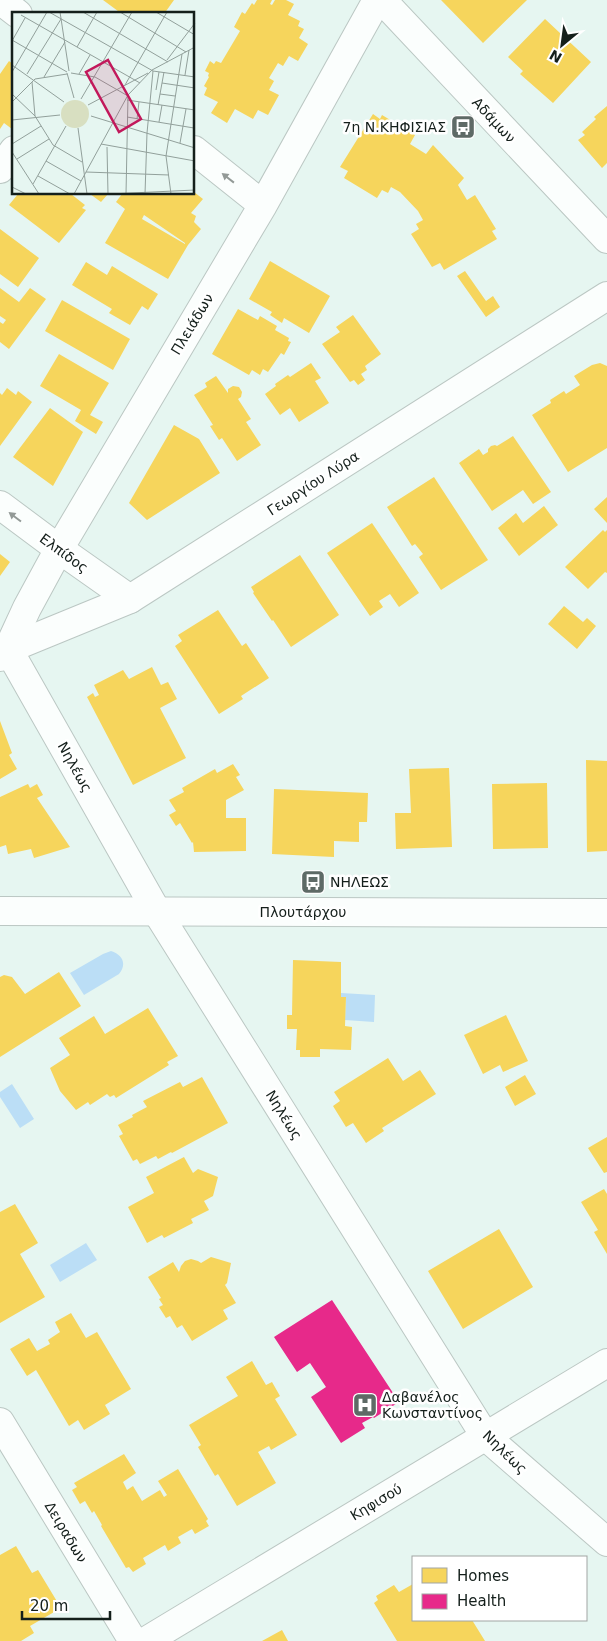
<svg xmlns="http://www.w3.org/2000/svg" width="607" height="1641" font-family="'DejaVu Sans',sans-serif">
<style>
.water{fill:#bbdef6}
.homes{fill:#f6d55c;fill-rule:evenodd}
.health{fill:#e7298a}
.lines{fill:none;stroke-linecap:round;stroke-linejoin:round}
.street-casing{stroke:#bbc7c3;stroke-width:30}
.secondary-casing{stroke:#bbc7c3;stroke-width:30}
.street{stroke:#fbfefd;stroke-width:28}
.secondary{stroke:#fbfefd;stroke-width:28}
.oneway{fill:#939a97}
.labels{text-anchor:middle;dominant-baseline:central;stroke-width:5;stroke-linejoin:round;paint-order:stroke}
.street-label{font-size:14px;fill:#141f1b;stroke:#fff}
.poi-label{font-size:14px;fill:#141f1b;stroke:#fff;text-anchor:start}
.inset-road{fill:none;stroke:#92a09b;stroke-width:1}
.view{fill:#c2185b;fill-opacity:0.15;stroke:#c2185b;stroke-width:2.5}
.inset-edge{fill:none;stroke:#141f1b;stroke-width:2.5}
</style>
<rect width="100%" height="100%" fill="#e6f6f1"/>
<!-- water -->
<path class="water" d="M111,951C123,955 127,964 119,974L84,995L70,973L103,954Z
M341,993L375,995L374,1022L345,1020L346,997H341Z
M12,1084L34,1119L20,1128L0,1097V1092Z
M86,1243L97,1260L60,1282L50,1265Z"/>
<!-- homes -->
<path class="homes" d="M103,0H174L164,14H122Z
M257,0H272L270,4L272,5L275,0H286L294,4L288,15L300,21L298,26L304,29L299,38L308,44L298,61L289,56L283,66L278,63L269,78L274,81L269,90L279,95L268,115L258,110L253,119L235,109L227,123L211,113L218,102L204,95L207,88L204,86L209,77L208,76L209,73L205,71L210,61L214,64L216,61L221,63L240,31L234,27L242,12L245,14L252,3L254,5Z
M441,0H527L483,43Z
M545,19L591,62L553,103L520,74L523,71L508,57Z
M9,61L14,65V126L12,129L4,123L0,129V74Z
M607,106V163L602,168L578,140L585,135L582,132L596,119L594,117Z
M373,114L380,119L382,115L415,135L410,144L426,154L433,145L464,178L458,185L467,200L475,195L496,229L492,231L497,239L444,270L440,263L432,267L411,234L419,229L416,224L423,220L418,211L400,192L391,187L388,193L382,190L377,198L344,178L348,171L340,167Z
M194,192L203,199L191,213L196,216L194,222L201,229L188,245L168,279L105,243L125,209L116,202L122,194H194ZM144,215L185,243V244L142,219Z
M18,194H71L85,205L82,208L86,210L59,243L9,205Z
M90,194H108L101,202Z
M0,229L39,258L18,287L0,274Z
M270,261L330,296L309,333L284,318L282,323L270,315L272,312L249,299Z
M86,262L107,275L112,266L158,294L148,310L142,306L130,325L109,313L112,309L72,285Z
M465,271L486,301L493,296L500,307L486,317L457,276Z
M0,288L19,302L30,288L46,299L9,349L0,342V322L3,324L6,320L0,316Z
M62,300L130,339L113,370L45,331Z
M238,309L258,320L260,316L277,326L275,330L289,338L288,341L291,342L284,355L281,353L268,372L263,369L260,375L252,370L249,375L212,354Z
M353,315L381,354L365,366L367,370L361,374L365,380L358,385L354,380L350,382L322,344L340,332L336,327Z
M59,354L109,383L90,415L103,422L96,434L75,421L81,410L40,386Z
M311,363L321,378L315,381L329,403L299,422L290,408L280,415L265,394L276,386L275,384L288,375L290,377Z
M600,363L607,366V448L568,472L532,415L551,403L550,400L564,391L566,394L580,385L574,376L592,365Z
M216,376L228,393V389L233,386L239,387L242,392L241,397L238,399L251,419L246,422L261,445L237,461L222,438L219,440L210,426L213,425L194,395L207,387L205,383Z
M7,388L16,395L18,391L32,402L0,446V393L2,395Z
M50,408L83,432L53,486L13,457Z
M174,425L199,439L220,473L147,520L129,503Z
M513,436L551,492L533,504L523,490L492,511L459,463L479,449L483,455L488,452V449L491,446L495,445L497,446Z
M434,477L488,560L441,590L419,557L423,554L415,544L412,546L387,507Z
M607,497V523L594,509Z
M544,506L558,525L519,556L498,528L516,513L523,523Z
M372,523L419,593L399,607L390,594L379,601L383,607L370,616L327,553Z
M603,530L605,532L607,530V573L605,572L588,589L565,567Z
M0,554L10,562L0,576Z
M300,555L339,615L291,647L273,620L272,621L253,593L254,592L251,587Z
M564,606L583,622L587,618L596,626L577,649L548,624Z
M218,610L242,646L246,643L269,678L241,696L243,699L219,714L175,646L182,641L178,635Z
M152,667L161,685L168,682L177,699L160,708L186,758L133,785L87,697L93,693L95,697L99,695L94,685L123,670L129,679Z
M0,721L12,753L9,755L17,769L0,779Z
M586,760L607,761V851L587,852Z
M233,764L240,775L236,777L244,790L226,800V818H246V851L194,852L193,842L192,843L180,823L176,826L169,815L176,811L169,800L184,792L182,788L215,769L217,773Z
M449,768L452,847L396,849L395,813H411L409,769Z
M547,783L548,848L493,849L492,784Z
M28,784L30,788L37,784L43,795L37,798L70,847L34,858L31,849L8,854L6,845L0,847V797Z
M274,789L368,793L367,822H359V842L334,841V857L272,854Z
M293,960L341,962V997H346L345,1026L352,1027L351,1050L320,1049V1057H300V1050H296L297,1029H287V1015H292Z
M59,972L81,1006L0,1057V977L4,975L12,977L25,994Z
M148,1008L178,1056L167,1062L169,1065L116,1098L114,1095L110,1097L107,1094L90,1105L88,1102L76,1110L60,1091L50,1068L70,1055L59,1038L94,1016L105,1034Z
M506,1015L528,1061L503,1072L500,1065L483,1074L464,1035Z
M388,1058L403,1081L420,1070L436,1094L382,1128L384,1131L366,1143L353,1123L346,1127L333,1106L340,1101L334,1092Z
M525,1075L536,1094L515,1106L505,1087Z
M202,1077L228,1123L172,1153L171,1152L158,1159L156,1156L140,1164L137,1159L133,1161L119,1136L123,1134L118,1125L133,1117L132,1115L147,1107L143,1101L180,1082L183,1087Z
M607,1137V1172L604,1173L588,1148Z
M184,1157L193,1173L198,1169L218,1177L213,1196L204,1201L209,1210L191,1219L193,1223L164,1238L162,1235L147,1243L128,1207L154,1193L146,1177Z
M604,1189L607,1194V1254L594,1232L598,1230L581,1202Z
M15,1204L38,1243L20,1254L45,1297L0,1323V1212Z
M499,1229L533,1287L463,1329L428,1271Z
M211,1257L231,1263L227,1283L225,1285L236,1303L223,1310L228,1319L192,1341L182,1325L177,1328L170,1316L166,1318L159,1307L163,1305L159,1299L161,1298L148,1277L173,1262L179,1272L181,1266L185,1261L191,1259L198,1261L201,1263Z
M71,1313L86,1338L97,1332L131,1389L105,1405L110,1414L84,1430L78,1420L69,1426L36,1370L27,1376L10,1349L29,1338L37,1351L50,1344L48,1340L60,1332L55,1322Z
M252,1361L266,1385L272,1382L280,1396L275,1399L297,1435L271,1450L269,1446L258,1452L276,1483L237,1506L218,1474L215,1476L198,1447L201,1445L189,1425L238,1396L226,1377Z
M124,1454L136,1473L123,1482L127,1490L133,1486L142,1501L160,1490L164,1497L167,1495L158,1481L178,1469L208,1519L206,1521L209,1526L195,1534L192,1529L178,1537L181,1543L168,1551L165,1545L143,1558L146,1564L133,1572L129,1567L126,1568L101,1526L102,1525L94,1511L92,1513L85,1501L80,1504L72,1490L77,1487L74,1483Z
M16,1546L32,1573L38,1570L61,1608L30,1626L34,1633L21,1641H0V1555Z
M413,1584V1620H472L485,1641H397L374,1603L378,1600L376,1596L394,1585L399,1592Z
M282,1630L288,1641H262Z"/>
<!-- health -->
<path class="health" d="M332,1300L399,1402L374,1418L373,1417L362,1423L365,1428L341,1443L311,1397L326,1387L310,1363L297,1372L274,1337Z"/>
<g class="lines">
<defs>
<path id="street" d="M0,0L18,14
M377,0L263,205L59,549L27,608L8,649L157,912L485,1436L607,1542
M194,150L263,205
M0,169L14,150
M0,505L59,549L130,599
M0,1422L133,1641
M146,1641L607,1363"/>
<path id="secondary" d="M382,0L607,239
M0,657L8,649L130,599L607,296
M0,911L607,913"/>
</defs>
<!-- street casing -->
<use href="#street" class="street-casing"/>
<!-- secondary casing -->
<use href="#secondary" class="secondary-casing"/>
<!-- street -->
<use href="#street" class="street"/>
<!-- secondary -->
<use href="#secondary" class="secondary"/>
</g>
<!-- one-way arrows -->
<defs><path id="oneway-solid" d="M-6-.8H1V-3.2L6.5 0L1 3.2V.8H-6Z" transform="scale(1.25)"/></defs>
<g class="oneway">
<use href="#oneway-solid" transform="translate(228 178) rotate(-142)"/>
<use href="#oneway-solid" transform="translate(15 517) rotate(-143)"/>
</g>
<!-- icons -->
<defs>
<symbol id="bus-square" viewBox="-11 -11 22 22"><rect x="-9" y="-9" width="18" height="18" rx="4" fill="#5e6a66" stroke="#fff"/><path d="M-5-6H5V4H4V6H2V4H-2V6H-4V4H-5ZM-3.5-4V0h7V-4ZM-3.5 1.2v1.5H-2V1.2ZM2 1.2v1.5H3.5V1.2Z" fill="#fff"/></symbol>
<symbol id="hospital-square" viewBox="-11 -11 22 22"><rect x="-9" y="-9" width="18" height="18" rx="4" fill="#5e6a66" stroke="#fff"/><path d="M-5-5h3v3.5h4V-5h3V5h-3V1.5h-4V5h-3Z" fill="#fff"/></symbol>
</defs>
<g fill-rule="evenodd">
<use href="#bus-square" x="449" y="113" width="28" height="28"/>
<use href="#bus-square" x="299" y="868" width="28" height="28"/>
<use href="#hospital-square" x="351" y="1391" width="28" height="28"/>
</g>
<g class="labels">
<!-- street labels -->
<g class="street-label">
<text transform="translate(494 120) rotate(47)">Αδάμων</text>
<text transform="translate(192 324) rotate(-59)">Πλειάδων</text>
<text transform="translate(313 483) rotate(-33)">Γεωργίου Λύρα</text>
<text transform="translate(64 553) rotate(36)">Ελπίδος</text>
<text transform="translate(75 767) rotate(61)">Νηλέως</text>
<text x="303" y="912">Πλουτάρχου</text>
<text transform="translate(284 1115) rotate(58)">Νηλέως</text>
<text transform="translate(505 1452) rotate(44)">Νηλέως</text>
<text transform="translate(376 1502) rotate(-31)">Κηφισού</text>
<text transform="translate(66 1532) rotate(59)">Δειραδων</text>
</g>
<!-- poi labels -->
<g class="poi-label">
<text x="446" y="127" text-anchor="end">7η Ν.ΚΗΦΙΣΙΑΣ</text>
<text x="330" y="882">ΝΗΛΕΩΣ</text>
<text x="382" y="1397">Δαβανέλος<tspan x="382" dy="16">Κωνσταντίνος</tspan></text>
</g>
</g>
<!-- overview -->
<g transform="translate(12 12)">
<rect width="182" height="182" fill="#e6f6f1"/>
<path d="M49 102a14 14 0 1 1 28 0a14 14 0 1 1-28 0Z" fill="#d8dfc1"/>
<path class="inset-road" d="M37,0L141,59L183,65M48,0L57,59M71,0L156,50M108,0L174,40M144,0L183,23M9,3L128,71M0,28L55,60M0,29L13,6M65,35L85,0M155,48L183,11M0,53L52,90M0,60L35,0M55,61L62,86M59,61L83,65L116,84L114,182M15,62L49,7M67,62L78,43M173,63L177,38M32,65L53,30M20,70L23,104M150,71L183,76M113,73L155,0M144,78L147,60M0,82L23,104L41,133L70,150M148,82L163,84M69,87L120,0M115,88L183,98M0,90L23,67L55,62M76,93L136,61M146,93L152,60M79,104L183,136M115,105L182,116M125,107L127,90M0,108L48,103M147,110L150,93M66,116L75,182M168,131L174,97M0,132L29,114M89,132L183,149M95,135L96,182M0,140L27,182M5,147L37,127M34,149L69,169M74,160L157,163M26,164L58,182M21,172L54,114M0,175L14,182M62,182L116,83L140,58L183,35M98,182L183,178M133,182L135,121L141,59M159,182L154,144L170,42"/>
<path class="view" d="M96,48L129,107L107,120L74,60Z"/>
<rect width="182" height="182" class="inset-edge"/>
</g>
<!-- legend -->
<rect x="412" y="1556" width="175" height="65" fill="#ffffff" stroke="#a1a5a4"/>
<rect x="422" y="1568" width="25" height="15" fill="#f6d55c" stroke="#a1a5a4"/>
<text x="457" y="1581" font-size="15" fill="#141f1b">Homes</text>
<rect x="422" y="1594" width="25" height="15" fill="#e7298a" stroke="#a1a5a4"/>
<text x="457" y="1606" font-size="15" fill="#141f1b">Health</text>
<!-- north arrow -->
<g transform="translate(562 45) rotate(209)" stroke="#ffffff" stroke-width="4" paint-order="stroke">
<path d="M0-4L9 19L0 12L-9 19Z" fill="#141f1b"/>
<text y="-8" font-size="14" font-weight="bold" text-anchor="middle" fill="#141f1b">N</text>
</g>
<!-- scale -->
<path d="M22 1611v8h88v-8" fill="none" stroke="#141f1b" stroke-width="2.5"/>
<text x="30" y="1611" font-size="15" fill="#141f1b" stroke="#ffffff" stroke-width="4" paint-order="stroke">20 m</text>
</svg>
